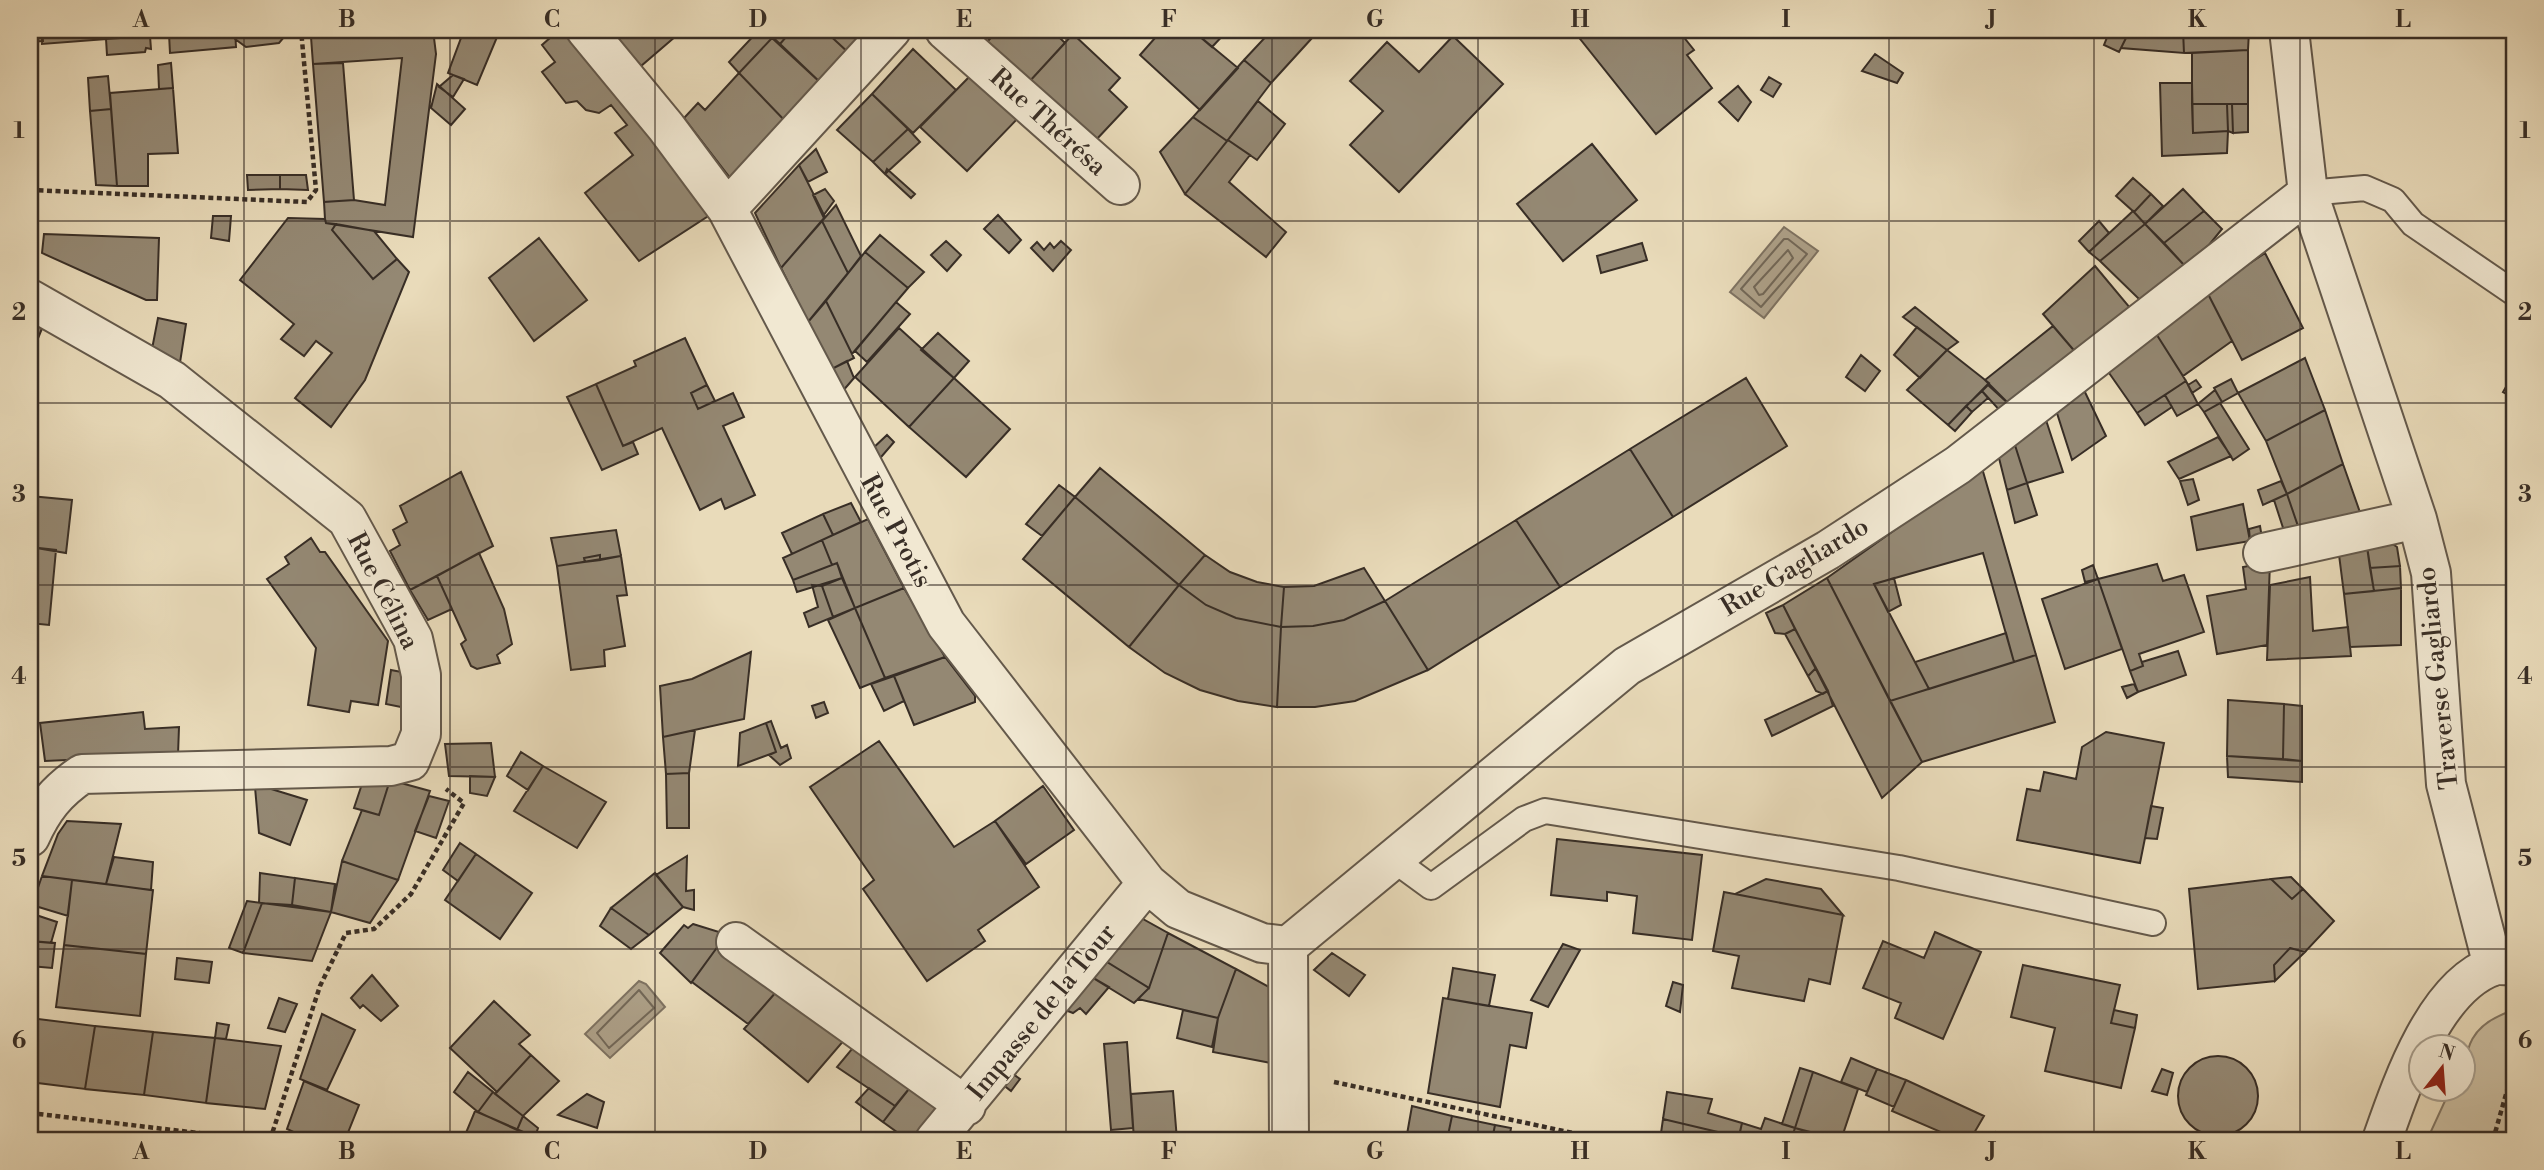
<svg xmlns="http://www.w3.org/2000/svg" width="2544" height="1170" font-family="'Libre Bodoni',serif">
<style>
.green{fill:#cbbea1;stroke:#827664;stroke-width:2}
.water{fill:#ada088;stroke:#7e7261;stroke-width:2}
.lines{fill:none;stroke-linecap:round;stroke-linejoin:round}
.shore{stroke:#726757;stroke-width:2}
.building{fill:#948873;stroke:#382e26;stroke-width:2}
.service-casing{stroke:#64594b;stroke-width:28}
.minor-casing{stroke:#64594b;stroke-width:42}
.tertiary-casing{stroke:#64594b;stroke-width:42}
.path{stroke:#382e26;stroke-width:4.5;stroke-dasharray:5 3.5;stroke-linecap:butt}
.service{stroke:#f1e8d2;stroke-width:24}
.minor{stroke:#f1e8d2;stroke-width:38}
.tertiary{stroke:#f1e8d2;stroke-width:38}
.grid{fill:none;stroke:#382e26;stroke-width:2;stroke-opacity:0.55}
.labels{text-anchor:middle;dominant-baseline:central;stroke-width:5;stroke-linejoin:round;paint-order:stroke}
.street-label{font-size:26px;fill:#382e26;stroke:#f1e8d2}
.neatline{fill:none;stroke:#382e26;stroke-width:2.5}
.grid-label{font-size:23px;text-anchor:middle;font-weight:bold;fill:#382e26}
</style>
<rect width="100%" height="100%" fill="#e9dbba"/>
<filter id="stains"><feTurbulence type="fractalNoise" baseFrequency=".00286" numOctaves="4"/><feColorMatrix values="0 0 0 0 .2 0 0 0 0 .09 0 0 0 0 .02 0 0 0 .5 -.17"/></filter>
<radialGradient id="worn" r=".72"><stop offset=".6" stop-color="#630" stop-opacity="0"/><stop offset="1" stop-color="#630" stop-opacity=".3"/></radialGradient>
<!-- green -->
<path class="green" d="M2514,1010V1140H2427L2450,1090H2464C2464,1046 2470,1024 2514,1010Z"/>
<!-- water -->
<path class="water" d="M1784,227L1818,251L1764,318L1730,292Z
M639,981L646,984L665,1007L610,1058L585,1034Z"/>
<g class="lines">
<!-- shore -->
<path class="shore" d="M1784,239H1788L1807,254L1761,307L1741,289Z
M1788,250L1793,258L1763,294L1759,295L1754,287Z
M639,990L654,1008L609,1048L597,1033Z"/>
</g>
<!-- building -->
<path class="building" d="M30,30H42L43,41L30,42Z
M42,30H106V39L42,44Z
M106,30H169V34L106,39Z
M169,30H223L169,34Z
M235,30L236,47L170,53L169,34Z
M235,30H290L279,43L246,47L235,39Z
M378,30H433L436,54L413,237L326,223L325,219L324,202L354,200L385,205L402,58L313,64L311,37Z
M464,30H500L477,85L448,73Z
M559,30H570L716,211L639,261L585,193L633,155L615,133L627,125L611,105L599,113L586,110L577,101L566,103L542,72L555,62L542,45Z
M610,30H683L641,66Z
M759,30H764L772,38L739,73L729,62Z
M765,30H792L780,44Z
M792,30H824L851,55L823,85L780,44Z
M824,30H874L851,55Z
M973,30H998L987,42Z
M998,30H1052L1065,43L1029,82L987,42Z
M1162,30H1192L1238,68L1200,110L1140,55Z
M1192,30H1228L1212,47Z
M1272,30H1302L1312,38L1271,83L1244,60Z
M1573,30H1678L1694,50L1687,55L1712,88L1656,134Z
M2110,30H2130L2119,52L2104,45Z
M2130,30H2183L2184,53L2121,48Z
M2183,30L2249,31L2248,50L2184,53Z
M1073,34L1120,78L1109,90L1127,107L1095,141L1029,82Z
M150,36L151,49L146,48L145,52L107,55L106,39Z
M1453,36L1503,84L1399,192L1350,145L1383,111L1350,81L1387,42L1419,72Z
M772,38L823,85L788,124L739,73Z
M913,49L956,90L913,133L872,94Z
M2248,50V104H2192V53Z
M1875,54L1903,73L1897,83L1862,71Z
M1244,60L1271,83L1227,141L1193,117Z
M171,63L173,88L159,89L158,65Z
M343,63L354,200L324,202L313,64Z
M739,73L788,124L734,183L684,118L698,103L705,110Z
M973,73L1020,116L967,171L920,127Z
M453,75L464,79L453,97L439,87Z
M108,76L111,109L90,111L88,78Z
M1769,77L1781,84L1773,97L1761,90Z
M2160,83H2192L2193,133L2228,131L2227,153L2162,156Z
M437,84L465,109L451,125L431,108Z
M1738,86L1751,102L1738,121L1719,102Z
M173,88L178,153L148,154V186H117L110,93Z
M872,94L908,129L873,162L837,130Z
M1258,101L1285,124L1257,160L1228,140Z
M2192,104H2227L2228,131L2193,133Z
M2227,104H2232L2233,133L2228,131Z
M2232,104H2248V132L2233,133Z
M2514,104V131L2507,130Z
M111,109L117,186L96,185L90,111Z
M1193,117L1227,141L1185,194L1160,152Z
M908,129L920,142L885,174L873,162Z
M1228,140L1250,155L1229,182L1286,232L1266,257L1185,194Z
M1592,144L1637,200L1563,261L1517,204Z
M816,149L827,172L808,182L799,165Z
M799,165L825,217L781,268L755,213Z
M887,169L915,194L911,198L885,174Z
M247,175H280V189L248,190Z
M280,175H306L308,190L280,189Z
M2133,178L2151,194L2134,212L2116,196Z
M825,189L834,201L823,216L813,195Z
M2183,189L2204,211L2164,243L2145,224Z
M2151,194L2163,206L2145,224L2134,212Z
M836,205L861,256L848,273L822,221Z
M2133,211L2145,224L2100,261L2089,252Z
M2204,211L2222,229L2209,245L2184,265L2164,243Z
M998,215L1021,240L1009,253L984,229Z
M213,216H231L229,241L211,238Z
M288,218L325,219L326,223L336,224L332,230L373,279L397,259L409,272L365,380L331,427L295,398L332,353L316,341L304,356L281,339L294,324L240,280Z
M822,221L848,273L808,322L781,268Z
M2099,221L2109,233L2089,252L2079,241Z
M336,224L374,231L397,259L373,279L332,230Z
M2145,224L2184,265L2141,301L2100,261Z
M44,234L159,238L157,300H146L42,253Z
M880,235L924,272L908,288L865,252Z
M539,238L587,300L534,341L489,278Z
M946,241L961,255L947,271L931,255Z
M1061,241L1071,250L1053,271L1031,248L1037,242L1044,250L1050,243L1054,248Z
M1642,243L1647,260L1601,273L1597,256Z
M865,252L908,288L852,354L826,301Z
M2265,253L2303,328L2242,360L2207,292Z
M2095,266L2131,309L2077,354L2043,314Z
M2207,292L2232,341L2183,376L2155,332Z
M826,301L854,358L830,370L808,322Z
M896,302L910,314L867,362L855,351Z
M1915,307L1958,342L1947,350L1903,317Z
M158,318L186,324L179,369L152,349Z
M30,321L43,326L30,358Z
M2053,326L2077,354L2011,406L1985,380Z
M1917,327L1947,350L1920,378L1894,355Z
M899,328L954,378L909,427L855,377Z
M2155,332L2186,381L2137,413L2107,370Z
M938,333L969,361L954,378L921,350Z
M685,338L707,385L691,393L698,409L733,393L744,417L723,426L755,495L725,509L721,499L700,510L662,428L623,446L596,384L636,366L634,361Z
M1947,350L1989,383L1948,425L1907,390Z
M1861,355L1880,371L1865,391L1846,377Z
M2305,358L2325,410L2266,441L2238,393Z
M847,361L854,378L842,392L830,370Z
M2514,373V398L2503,392Z
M954,378L1010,429L966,477L909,427Z
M1746,378L1787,446L1673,517L1630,449Z
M2231,379L2238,393L2222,402L2214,388Z
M2196,380L2201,387L2192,393L2188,385Z
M2186,381L2198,404L2177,416L2165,395Z
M596,384L623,446L633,442L638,454L602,470L567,397Z
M707,385L715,401L698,409L691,393Z
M1988,385L2011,406L2002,413L1982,391Z
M2083,388L2106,436L2072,460L2056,410Z
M2215,390L2222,402L2204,412L2198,404Z
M1982,391L1988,398L1972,412L1966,406Z
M2165,395L2172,407L2145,425L2137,413Z
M2220,403L2249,449L2233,460L2204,412Z
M1966,406L1972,412L1955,431L1948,425Z
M2325,410L2343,464L2287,494L2266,441Z
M2045,417L2063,472L2027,483L2013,439Z
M887,435L894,442L876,463L870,451Z
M2218,437L2231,456L2179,479L2168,462Z
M2013,439L2027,483L2007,490L1999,458L1996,459Z
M1630,449L1673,517L1560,587L1516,520Z
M2343,464L2362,518L2300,532L2287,494Z
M1100,468L1205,555L1179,585L1075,497Z
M1982,468L2036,655L2014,662L1983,553L1874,584L1929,689L1890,701L1827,578Z
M461,472L493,546L410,590L390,551L400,545L393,530L407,522L400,506Z
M2193,479L2199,500L2188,505L2180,481Z
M2281,481L2287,494L2263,505L2258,490Z
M2027,483L2037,515L2015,523L2007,490Z
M1059,485L1075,497L1042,536L1026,524Z
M2287,494L2300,532L2285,534L2274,500Z
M30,496L72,500L66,553L30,547Z
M1075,497L1179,585L1129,647L1023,559Z
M851,503L861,522L833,535L823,514Z
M2243,504L2250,541L2197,550L2191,517Z
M823,514L833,535L792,554L782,533Z
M868,519L904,588L855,608L837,563L832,565L822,540Z
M1516,520L1560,587L1428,670L1385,601Z
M2260,526L2262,538L2250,541L2249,529Z
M616,530L621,556L600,560V555L584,558L585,562L557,566L551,538Z
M2381,536L2397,547L2400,566L2370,568L2366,540Z
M311,538L320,552H325L388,641L378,705L351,701L349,712L308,705L316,648L267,579L289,564L285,557Z
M822,540L832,565L793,580L783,558Z
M2366,540L2374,591L2344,594L2338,547Z
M30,547L56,550L49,625L30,623Z
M479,553L504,609L512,644L497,655L500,663L477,669L471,666L461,644L466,640L437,576Z
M600,555V560L585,562L584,558Z
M1205,555L1230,572L1257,582L1284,587L1281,627L1236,618L1206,605L1179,585Z
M621,556L627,595L617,596L625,646L604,650L605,666L571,670L557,566Z
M2270,562L2267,645L2217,654L2207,596L2246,589L2243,567Z
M837,563L842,578L797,592L793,580Z
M2157,564L2163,581L2184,575L2204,632L2139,654L2143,666L2130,671L2098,579Z
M2093,565L2098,579L2085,582L2082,570Z
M2400,566L2401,588L2374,591L2370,568Z
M1364,568L1385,601L1344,620L1313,626L1281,627L1284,587L1314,586Z
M437,576L452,609L428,620L410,590Z
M2310,577L2313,631L2348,627L2351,656L2267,660L2270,585Z
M842,578L855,608L833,617L822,586Z
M1827,578L1922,762L1882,798L1783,605Z
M1894,578L1901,605L1888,612L1874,584Z
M2098,579L2122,649L2065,669L2042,599Z
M812,585L822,586L833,617L809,627L804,613L818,607Z
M1179,585L1206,605L1236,618L1281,627L1277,707L1238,701L1200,690L1165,673L1129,647Z
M904,588L945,657L885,678L855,608Z
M2401,588V645L2350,647L2344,594Z
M1385,601L1428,670L1355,701L1315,707H1277L1281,627L1313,626L1344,620Z
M1783,605L1795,629L1785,634L1775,633L1766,613Z
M855,608L885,678L860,688L828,620Z
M1795,629L1816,668L1808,676L1785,634Z
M2006,633L2014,662L1929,689L1915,662Z
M2178,651L2186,675L2138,692L2130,671L2143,666L2142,662Z
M751,652L744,719L663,737L660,686L692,679Z
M2036,655L2055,722L1922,762L1890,701Z
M945,657L975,696V702L914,725L894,676Z
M1816,668L1828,691L1823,694L1816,691L1808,676Z
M391,670L407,673L406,708L386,704Z
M894,676L904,701L884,711L871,684Z
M2134,684L2138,692L2127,698L2122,687Z
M1828,691L1833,706L1772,736L1765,720Z
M2228,700L2284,704L2283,759L2227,756Z
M824,702L828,713L816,718L812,706Z
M2284,704L2302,706V761L2283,759Z
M143,712L145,729L179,727L178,755L45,761L40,723Z
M771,721L781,748L787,745L791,758L780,765L769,755L776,752L766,723Z
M766,723L776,752L738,766L740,733Z
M695,730L689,773L666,774L663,737Z
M2106,732L2164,743L2140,863L2017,840L2027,789L2040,791L2044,772L2076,779L2082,747Z
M879,741L954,847L995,821L1039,887L978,930L985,941L927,981L863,889L874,880L810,787Z
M491,743L495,777L449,776L445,744Z
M521,752L543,766L528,790L507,776Z
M2227,756L2302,761V782L2228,777Z
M543,766L606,802L577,848L514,811Z
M689,773V828H667L666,774Z
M470,776L495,777L487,796L470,793Z
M390,780L379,815L354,808L363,781Z
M390,780L430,791L398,880L342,861L362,810L379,815Z
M1043,786L1074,830L1026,864L995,821Z
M255,787L268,788L307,800L290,845L259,833Z
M429,796L449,801L436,838L415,831Z
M2151,806L2163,808L2157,839L2145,838Z
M67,821L121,824L106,884L42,876L58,834Z
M1557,839L1702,855L1692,940L1633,933L1637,896L1607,892V901L1551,895Z
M460,843L476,854L458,881L443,870Z
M476,854L532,893L500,939L445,900Z
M687,856L686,891L694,890V910L683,907L656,875Z
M114,857L153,862L151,890L106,884Z
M342,861L398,880L370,923L331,912Z
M260,873L295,878L292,905L259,903Z
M655,873L683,907L649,935L611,908Z
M42,876L72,880L68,916L32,905Z
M2291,877L2303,889L2292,899L2271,879Z
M295,878L335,884L331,912L292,905Z
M1766,879L1821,889L1843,915L1735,894Z
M2271,879L2292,899L2303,889L2334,921L2305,952L2290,948L2274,965L2275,981L2198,989L2189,889Z
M72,880L153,890L146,954L64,945Z
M1724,892L1843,915L1830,984L1809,979L1804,1001L1732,988L1739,956L1713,951Z
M247,901L262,903L243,953L229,948Z
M262,903L331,912L312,961L243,953Z
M611,908L649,935L631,949L600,926Z
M30,913L57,922L51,943L30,941Z
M1134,914L1168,933L1149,988L1099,957Z
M693,924L719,932L721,942L691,983L660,953L684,925L688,928Z
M1935,932L1981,952L1943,1039L1895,1018L1901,1003L1863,988L1883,941L1924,958Z
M1168,933L1236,969L1218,1018L1138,999L1149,988Z
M30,941L55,943L52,968L30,966Z
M721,942L783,984L748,1024L692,982Z
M1563,944L1580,950L1548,1007L1531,1000Z
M64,945L146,954L140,1016L56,1007Z
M2290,948L2305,952L2275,981L2274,965Z
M1332,953L1365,975L1349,996L1314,970Z
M1099,957L1149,988L1134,1003L1085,973Z
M177,958L212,962L209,983L175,979Z
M2023,965L2120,985L2111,1023L2135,1028L2121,1088L2045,1071L2055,1028L2011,1017Z
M1453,968L1495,975L1489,1006L1448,999Z
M1236,969L1271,988V1063L1213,1052L1218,1018Z
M1085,973L1109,987L1086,1014L1080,1008L1073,1013L1068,1011L1064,1008Z
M372,975L398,1006L381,1021L363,1005L360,1008L351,998Z
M1673,982L1683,985L1680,1012L1666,1006Z
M783,984L852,1031L808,1082L744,1029Z
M279,998L297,1004L285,1032L268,1028Z
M1443,998L1532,1013L1526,1048L1510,1045L1500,1107L1428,1093Z
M494,1001L530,1035L519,1044L531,1055L497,1092L450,1048Z
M1183,1010L1218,1018L1212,1047L1177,1038Z
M2114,1010L2137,1015L2135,1028L2111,1023Z
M322,1014L355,1030L327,1090L300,1079Z
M30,1018L95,1026L85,1089L30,1082Z
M217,1023L229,1025L226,1039L215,1038Z
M95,1026L153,1032L144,1095L85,1089Z
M153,1032L215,1038L206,1103L144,1095Z
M215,1038L281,1046L265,1109L206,1103Z
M861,1038L917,1079L895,1106L837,1067Z
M1127,1042L1133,1128L1111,1130L1104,1044Z
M531,1055L559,1081L523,1116L495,1094Z
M2178 1096a40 40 0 1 1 80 0a40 40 0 1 1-80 0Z
M1851,1058L1877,1069L1867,1092L1841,1082Z
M1800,1068L1813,1072L1795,1128L1782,1124Z
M1006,1069L1020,1079L1011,1091L997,1080Z
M1877,1069L1906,1080L1894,1107L1866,1095Z
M2162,1069L2173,1073L2167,1095L2152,1091Z
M468,1072L493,1092L478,1112L454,1092Z
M1813,1072L1858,1089L1841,1140L1795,1128Z
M917,1079L954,1104L921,1140H908L883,1122Z
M1906,1080L1984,1116L1970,1140H1951L1941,1132L1892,1111Z
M304,1081L359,1105L345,1140H311L287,1129Z
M869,1088L895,1106L883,1122L856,1102Z
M1173,1091L1177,1140H1134L1131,1094Z
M493,1092L523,1116L517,1130L478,1112Z
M1667,1092L1712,1099L1708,1113L1742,1123L1739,1137L1663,1119Z
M587,1094L604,1102L597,1128L558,1115Z
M1412,1106L1452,1116L1447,1140H1406Z
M475,1111L535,1137L540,1140H463Z
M523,1116L538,1128L535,1137L517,1130Z
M1452,1116L1495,1125L1492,1140H1447Z
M1765,1118L1795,1128L1791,1140H1738L1742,1123L1761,1129Z
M1663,1119L1739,1137L1738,1140H1660Z
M1495,1125L1511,1128L1509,1140H1492Z
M1795,1128L1835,1140H1791Z
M1996,1132L2004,1135L2006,1140H1985Z"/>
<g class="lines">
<defs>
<path id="service" d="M2308,193L2365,188L2393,200L2413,224L2514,293
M1394,860L1431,887L1524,819L1545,811L1899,868L2153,923"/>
<path id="minor" d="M586,30L666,127L727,209L946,624L1147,883L1178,909L1262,943L1288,946
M945,30L1120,185
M2289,30L2308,193L2417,519L2431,573L2446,784L2493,966
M727,209L891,30
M30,299L172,380L347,519L413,639L421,675V734L410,761L391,766L82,774C56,792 43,808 30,837
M2263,553L2417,519
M736,942L966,1106
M1288,946L1627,666L1828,550L1958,465L2308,193
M1288,946L1289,1140
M935,1140L1147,883"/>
<path id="tertiary" d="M2382,1140C2401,1086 2434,987 2493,966C2499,964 2508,966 2514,965"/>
</defs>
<!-- service casing -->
<use href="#service" class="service-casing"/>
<!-- minor casing -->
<use href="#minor" class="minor-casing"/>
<!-- tertiary casing -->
<use href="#tertiary" class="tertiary-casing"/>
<!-- path -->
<path class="path" d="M30,190L307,202L316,190L301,30
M1334,1082L1606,1140
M30,1113L257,1140
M270,1140L320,986L346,933L374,929L411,894L464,803L446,789
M2493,1140L2514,1066"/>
<!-- service -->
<use href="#service" class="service"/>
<!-- minor -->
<use href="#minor" class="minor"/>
<!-- tertiary -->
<use href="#tertiary" class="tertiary"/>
</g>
<!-- grid -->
<path class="grid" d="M244,30V1140M450,30V1140M655,30V1140M861,30V1140M1066,30V1140M1272,30V1140M1478,30V1140M1683,30V1140M1889,30V1140M2094,30V1140M2300,30V1140M30,221H2514M30,403H2514M30,585H2514M30,767H2514M30,949H2514"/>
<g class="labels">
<!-- street labels -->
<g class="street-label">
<text transform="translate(1048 122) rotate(42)">Rue Thérésa</text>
<text transform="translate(896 531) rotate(62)">Rue Protis</text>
<text transform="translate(1795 567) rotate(-31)">Rue Gagliardo</text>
<text transform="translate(383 591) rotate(63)">Rue Célina</text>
<text transform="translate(2438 678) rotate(-96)">Traverse Gagliardo</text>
<text transform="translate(1042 1012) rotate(-51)">Impasse de la Tour</text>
</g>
</g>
<!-- margin -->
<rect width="2544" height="1170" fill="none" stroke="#e9dbba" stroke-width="77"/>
<!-- north arrow -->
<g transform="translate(2442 1068) rotate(17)"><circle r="33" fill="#f1e8d2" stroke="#a79e8d" stroke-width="2"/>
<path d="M0-5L12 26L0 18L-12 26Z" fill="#8f2418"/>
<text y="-10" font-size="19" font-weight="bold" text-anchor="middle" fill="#382e26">N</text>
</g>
<rect x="38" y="38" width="2468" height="1094" class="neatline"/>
<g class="grid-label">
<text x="141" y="27">A</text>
<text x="347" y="27">B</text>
<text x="552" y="27">C</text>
<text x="758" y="27">D</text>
<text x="964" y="27">E</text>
<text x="1169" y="27">F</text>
<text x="1375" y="27">G</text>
<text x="1580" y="27">H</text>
<text x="1786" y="27">I</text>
<text x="1992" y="27">J</text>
<text x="2197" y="27">K</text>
<text x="2403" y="27">L</text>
<text x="19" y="138">1</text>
<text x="2525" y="138">1</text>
<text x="19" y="320">2</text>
<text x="2525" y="320">2</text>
<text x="19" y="502">3</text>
<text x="2525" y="502">3</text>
<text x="19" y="684">4</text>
<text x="2525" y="684">4</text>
<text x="19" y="866">5</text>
<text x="2525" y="866">5</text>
<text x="19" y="1048">6</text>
<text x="2525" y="1048">6</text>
<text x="141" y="1159">A</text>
<text x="347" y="1159">B</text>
<text x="552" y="1159">C</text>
<text x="758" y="1159">D</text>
<text x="964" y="1159">E</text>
<text x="1169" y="1159">F</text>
<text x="1375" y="1159">G</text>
<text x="1580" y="1159">H</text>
<text x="1786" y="1159">I</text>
<text x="1992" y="1159">J</text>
<text x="2197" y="1159">K</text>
<text x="2403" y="1159">L</text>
</g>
<rect width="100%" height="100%" filter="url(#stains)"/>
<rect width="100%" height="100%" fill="url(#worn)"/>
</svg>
